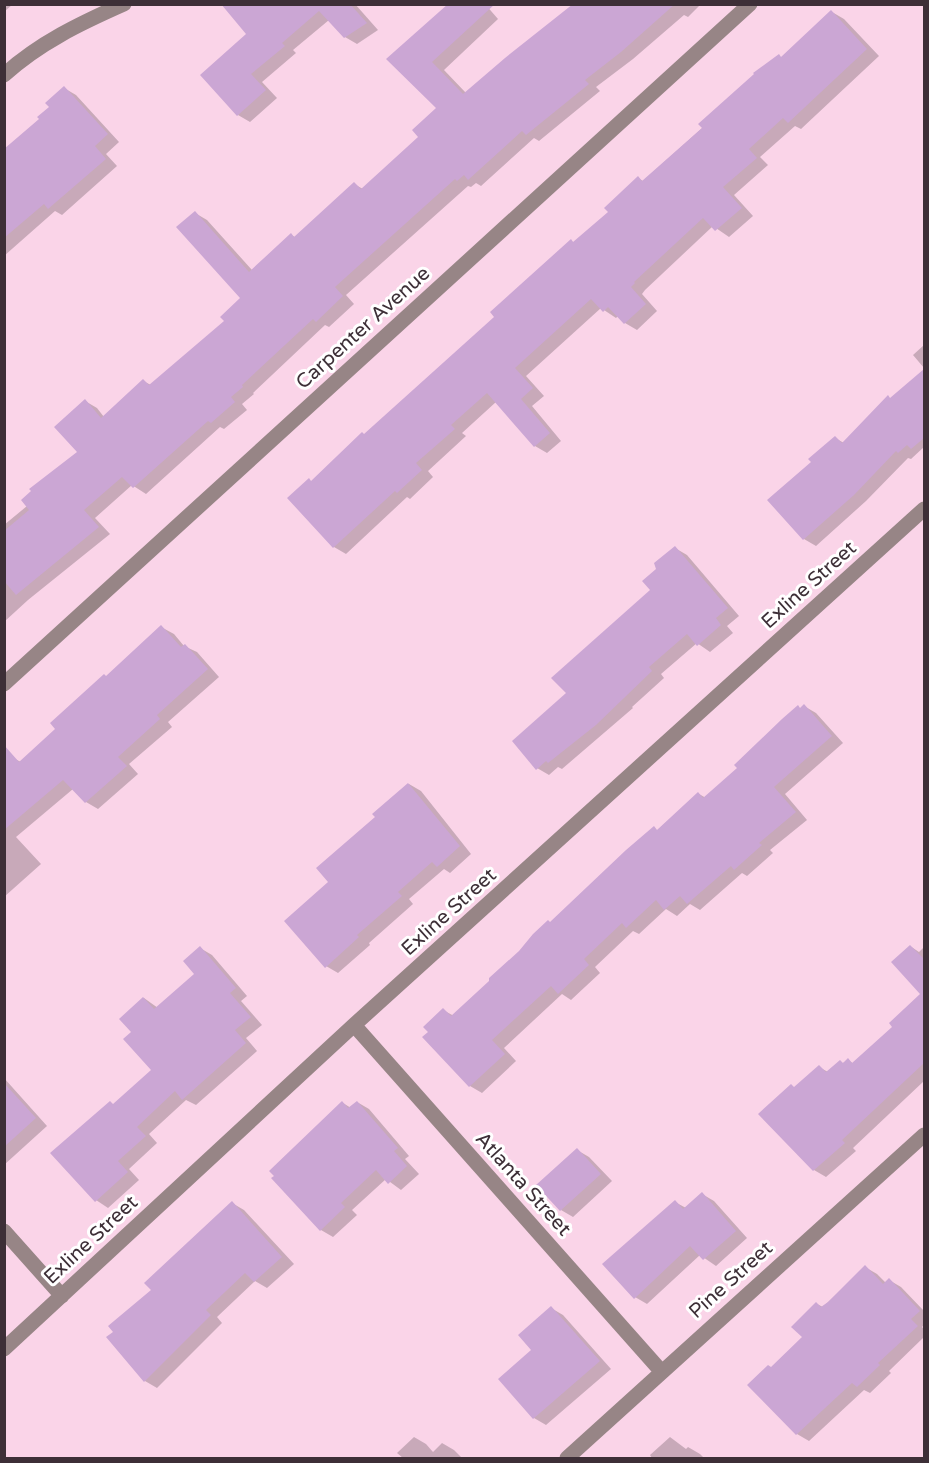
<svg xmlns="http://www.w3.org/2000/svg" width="929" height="1463" font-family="'Varela Round',sans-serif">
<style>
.shadow{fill:#0003}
.building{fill:#cba6d4}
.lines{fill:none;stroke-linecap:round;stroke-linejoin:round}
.minor{stroke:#978586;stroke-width:15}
.labels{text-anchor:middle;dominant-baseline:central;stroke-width:6;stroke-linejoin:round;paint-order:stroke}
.street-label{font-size:20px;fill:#3d2f37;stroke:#fff}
</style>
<rect width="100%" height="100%" fill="#fad4e8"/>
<!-- shadow -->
<path class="shadow" d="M4,4H13L4,12Z
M223,4H355L378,30L357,44L345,37L329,20L293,50L296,53L262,82L277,98L250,122L238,115L248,34Z
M485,4L498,19L444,70L466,93L576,4H701L688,17L684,15L633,59L596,87L600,91L539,141L534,138L481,186L476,183L471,187L468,186L346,295L354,304L329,327L325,325L253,393L254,394L242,404L247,410L224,429L220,427L146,494L132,485L95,518L110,534L28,600L4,622V525L27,506L79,452L85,401L97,408L104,417L143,381L151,385L226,321L242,298L195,213L207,220L252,270L291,235L295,237L354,184L363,189L420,137L438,108L389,59Z
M832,12L844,19L879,56L801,129L795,126L760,157L768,165L734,195L753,216L729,237L713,226L645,290L642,294L657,311L637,330L625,323L618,316L616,318L601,308L526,376L544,396L532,406L561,441L547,453L535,446L496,402L462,433L466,436L428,471L433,477L410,499L407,497L346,554L334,547L312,482L497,317L571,241L575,243L610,212L638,178L643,181Z
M64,88L76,95L119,142L106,154L117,166L62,215L55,211L4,256V151L41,119Z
M924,345V368L913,355Z
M924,371V447L911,459L908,458L866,501L816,546L804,539L770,500L813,462L835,438L844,443L891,399Z
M675,548L687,555L739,616L727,626L733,633L710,652L697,643L661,674L664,678L632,707L633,708L562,769L558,767L549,775L537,768L568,694L652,590L658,569Z
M161,627L174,634L184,646L197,652L219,677L168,722L172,727L129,764L138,774L98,809L86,802L73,789L16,837L41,864L4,897V759H15L21,762L58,729L107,677Z
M804,706L816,713L843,743L785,794L807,820L770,850L773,853L747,876L742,873L700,910L690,904L677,916L666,909L639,934L633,931L595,967L600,973L571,1000L562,994L504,1048L516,1061L482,1093L470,1086L443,1010L454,1016L550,923L699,794L706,798Z
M409,784L421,791L471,854L450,873L444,869L409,899L413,904L369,943L370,945L338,973L326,966L331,882L377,817Z
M910,946L919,952L924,947V1081L853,1148L856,1151L826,1177L814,1170L796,1088L819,1067L828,1072L848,1060L854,1064L895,1027L922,994Z
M200,948L212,955L247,996L241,1001L262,1025L246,1038L257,1051L196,1105L186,1100L149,1134L157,1143L129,1169L139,1180L108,1208L96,1200L114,1105L153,1071L133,1032L144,998L158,1008L196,974Z
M4,1078L47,1126L4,1165Z
M357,1102L369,1109L409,1156L405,1159L419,1174L401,1190L386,1179L352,1210L357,1215L333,1237L321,1230L274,1178L343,1103L351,1108Z
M577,1150L589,1157L612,1181L573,1217L561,1210Z
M702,1194L714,1201L747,1238L716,1266L700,1255L647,1304L635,1297L675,1202L686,1208Z
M232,1203L244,1210L294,1264L267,1288L255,1281L217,1317L222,1323L157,1388L145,1381L108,1338Z
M865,1267L877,1274L886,1283L889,1280L901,1287L924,1311V1325L922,1327L924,1329V1337L889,1371L891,1373L870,1393L864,1390L809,1441L797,1434L771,1369L804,1337L817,1304L823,1307Z
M551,1308L563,1315L611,1369L546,1425L534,1418L533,1350Z
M414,1437L426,1444L433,1452L442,1443L454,1450L462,1458H403L397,1453Z
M670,1437L686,1449L688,1447L700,1454L704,1458H652L650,1455Z"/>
<!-- building -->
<path class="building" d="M221,4H350L367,23L344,38L319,11L282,43L285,46L251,74L266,90L237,116L200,75L246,34Z
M448,4H495L432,62L463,94L505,58L573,4H675L621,52L585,80L589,84L526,135L522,131L468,180L464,175L457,181L455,179L335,287L343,296L316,322L313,319L242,385L243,387L231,397L235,402L211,423L208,421L133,488L122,477L84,510L99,527L16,595L4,581V531L29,510L21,500L31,491L29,489L77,452L54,427L85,399L101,418L143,379L149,385L224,321L220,317L240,298L176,227L195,211L249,272L291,233L294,237L354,182L361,189L418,137L412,130L436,108L386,59Z
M831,10L867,49L788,123L783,118L749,149L757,158L723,187L742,208L715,231L703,218L634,282L635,283L631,287L646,304L624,324L608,307L603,312L591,299L515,368L533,388L521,399L550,433L534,447L487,393L451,425L455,429L416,463L422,470L397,493L395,491L333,548L287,498L309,478L311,481L362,432L364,434L494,317L490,312L571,239L573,242L608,212L604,208L638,176L642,181L702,128L698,124L754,74L753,73L779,54L781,57Z
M64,86L108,134L95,146L106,159L48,209L44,204L4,238V149L39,119L37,117L49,107L45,103Z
M924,369V438L911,449L907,445L898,453L896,451L854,495L803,540L767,500L811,462L808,459L835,436L842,443L888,395L890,398Z
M675,546L728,608L716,618L721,625L697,646L687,634L649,667L652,671L596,725L548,763L546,761L536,770L512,741L566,693L551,678L650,590L642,581L656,569L654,563Z
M161,625L181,647L185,644L208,669L157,715L160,719L118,757L127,766L85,803L63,780L4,830V745L19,762L55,729L50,723L104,674L106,676Z
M804,704L832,736L774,787L796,812L759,843L762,845L734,870L731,866L687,904L680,896L664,910L656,900L626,928L622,923L584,959L589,965L558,994L551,986L492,1040L505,1054L469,1087L422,1037L428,1032L423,1027L443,1008L451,1016L489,981V978L519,951L533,934L548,920L550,922L626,850L654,826L657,830L698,792L703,798L737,768L734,765L782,719L798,705L800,708Z
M408,783L460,846L437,867L432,862L398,892L402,896L357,935L359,937L325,968L284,921L328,882L316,868L375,817L372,814Z
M910,945L924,959V1063L842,1140L845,1143L813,1171L758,1114L791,1084L794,1087L819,1065L826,1072L840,1060L843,1063L848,1058L852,1063L892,1027L889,1023L920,994L891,962Z
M200,946L236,988L230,993L251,1017L235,1030L246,1043L182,1100L175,1091L137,1127L146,1136L118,1161L128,1172L95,1202L50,1153L110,1101L113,1104L151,1070L123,1039L131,1032L119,1019L143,997L154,1009L194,974L183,961Z
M4,1083L36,1118L4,1147Z
M342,1101L348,1108L357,1101L398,1148L394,1151L407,1166L388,1184L376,1170L341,1203L345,1207L320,1231L271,1178L274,1176L269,1171Z
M577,1148L601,1174L560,1211L536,1185Z
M702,1192L736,1231L703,1260L690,1246L634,1299L602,1264L675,1200L683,1209Z
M232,1201L282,1257L254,1282L245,1273L206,1310L211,1315L144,1382L106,1337L113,1332L108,1326L151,1290L144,1283Z
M865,1265L883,1284L889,1278L920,1311L911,1319L918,1326L878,1363L880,1365L857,1387L852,1383L796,1435L747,1385L768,1365L771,1367L802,1337L791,1327L816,1302L821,1307L828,1302Z
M551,1306L600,1361L533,1419L498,1379L531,1350L518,1335Z"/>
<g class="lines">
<!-- minor -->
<path class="minor" d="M4,75C39,43 81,23 124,4
M4,684L750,4
M354,1025L661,1371
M4,1231L62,1296
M4,1349L354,1025L924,509
M567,1458L924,1135"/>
</g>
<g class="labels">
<!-- street labels -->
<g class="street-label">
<text transform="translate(363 328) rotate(-42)">Carpenter Avenue</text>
<text transform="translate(809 585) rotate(-42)">Exline Street</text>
<text transform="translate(449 912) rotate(-42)">Exline Street</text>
<text transform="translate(523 1184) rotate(48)">Atlanta Street</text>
<text transform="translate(91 1240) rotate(-43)">Exline Street</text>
<text transform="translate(731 1280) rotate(-42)">Pine Street</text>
</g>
</g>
<!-- border -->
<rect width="929" height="1463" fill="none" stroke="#3d2f37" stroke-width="12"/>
</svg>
